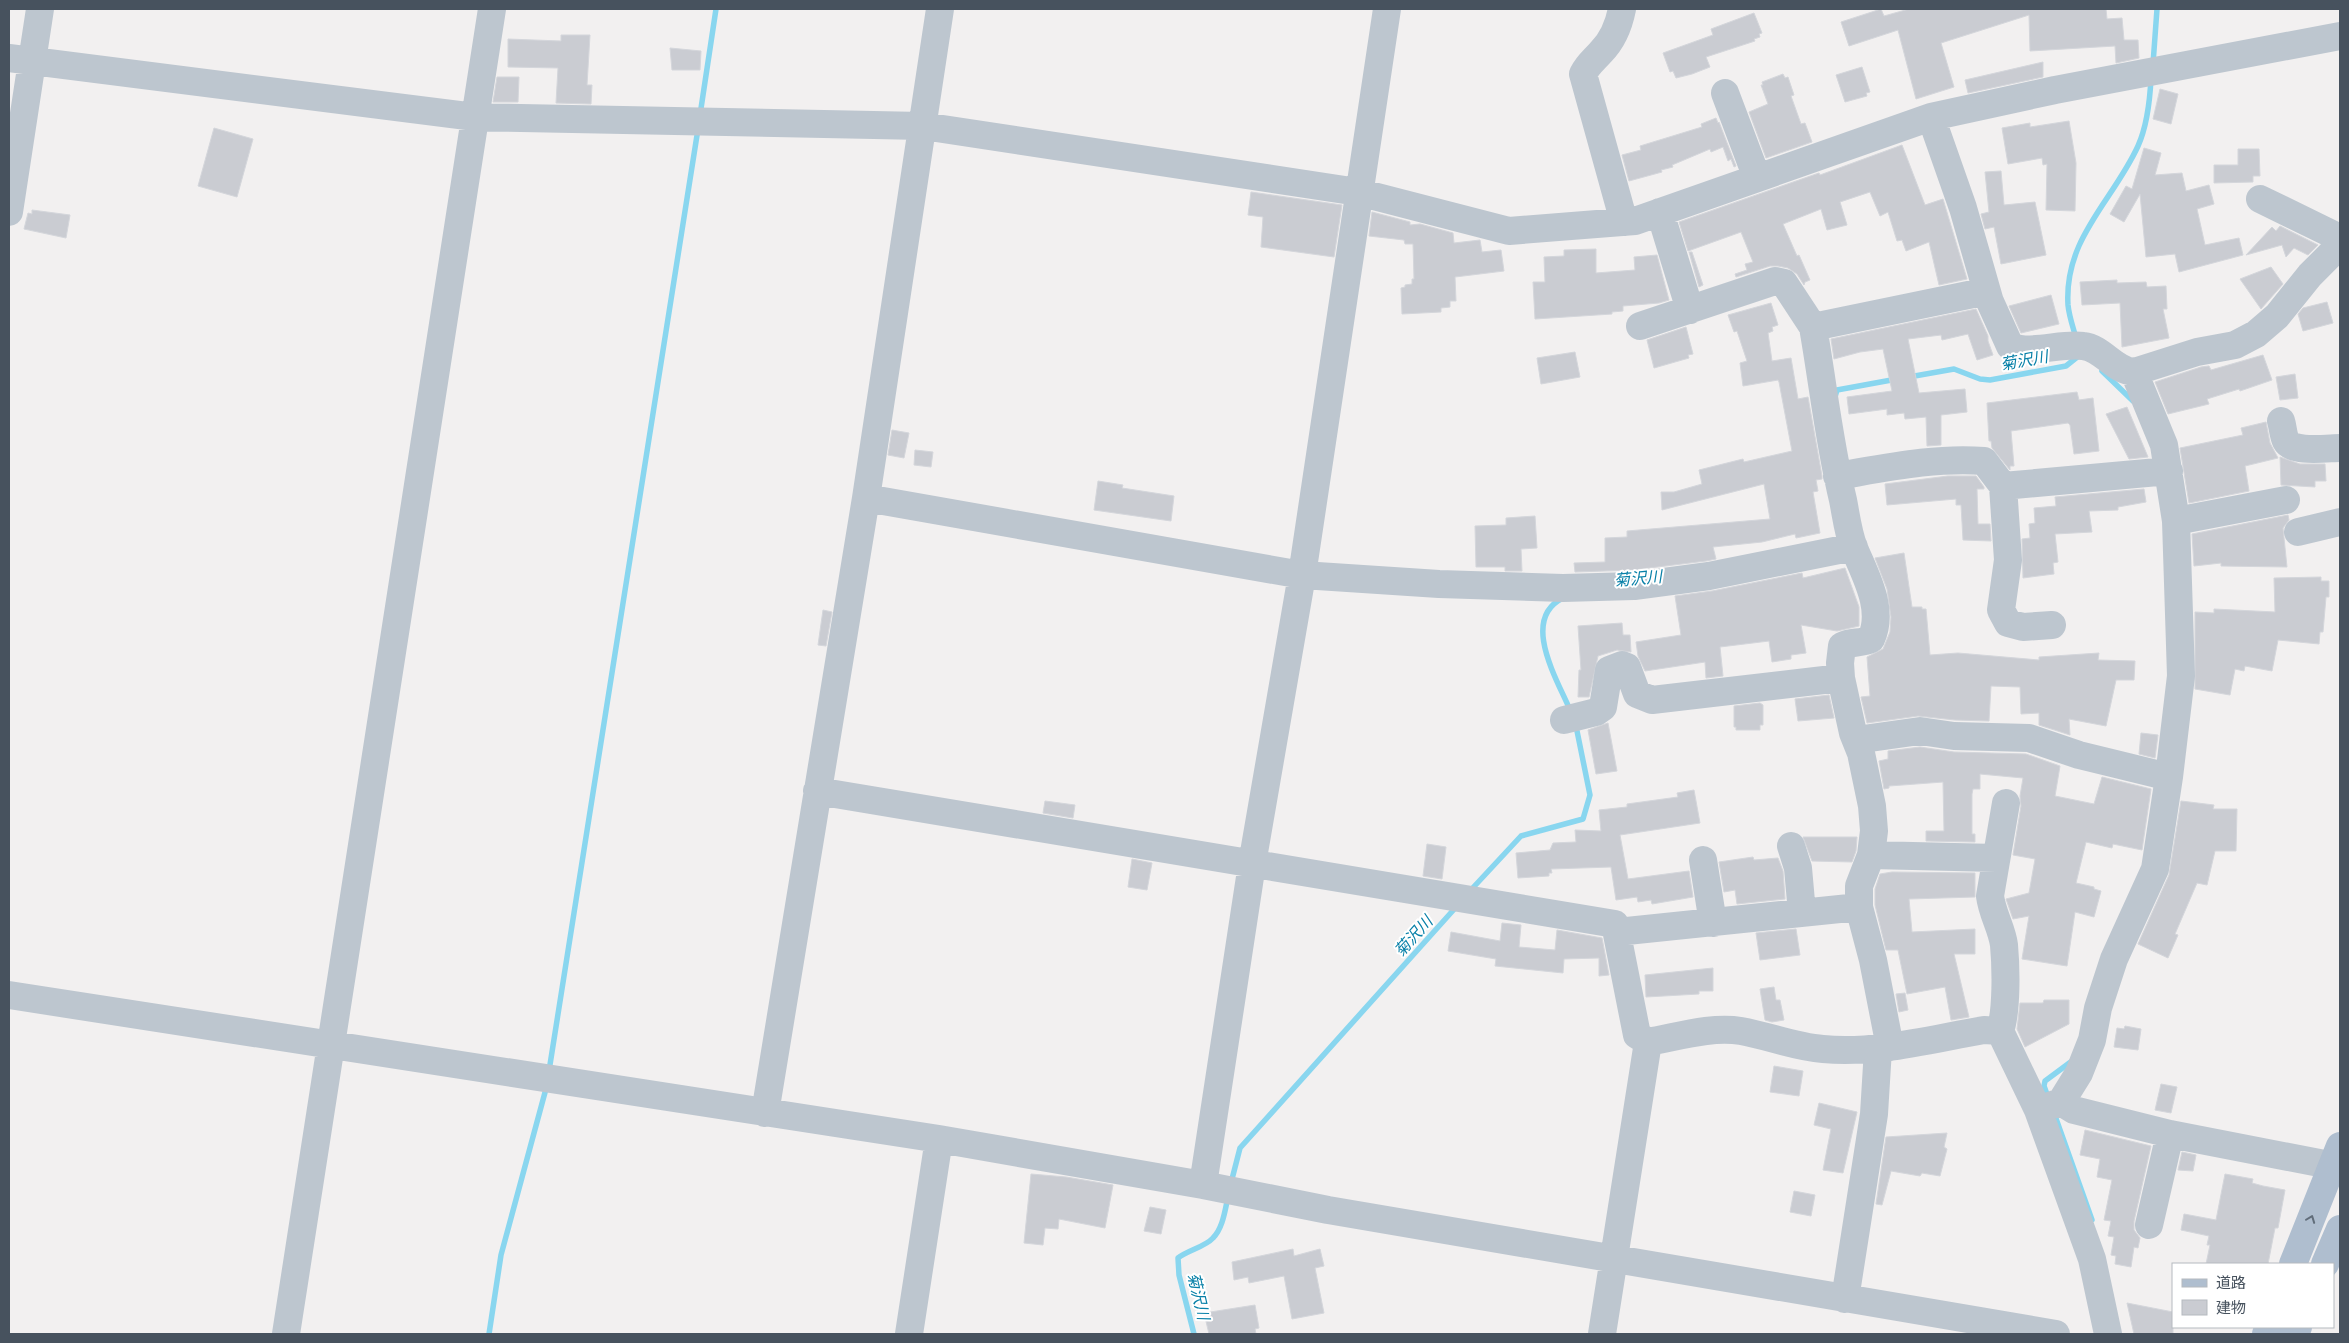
<svg xmlns="http://www.w3.org/2000/svg" width="2349" height="1343" font-family="'Noto Sans','Noto Sans JP',sans-serif">
<style>
.lines{fill:none;stroke-linecap:round;stroke-linejoin:round}
.stream{stroke:#89d6ef;stroke-width:5.5}
.building{fill:#caccd2;stroke:#d4d6db}
.minor{stroke:#bdc6cf;stroke-width:28}
.major{stroke:#afbecf;stroke-width:28}
.oneway{stroke:#616d7a}
.labels{text-anchor:middle;dominant-baseline:central;stroke-width:4;stroke-linejoin:round;paint-order:stroke}
.water-label{font-size:16px;font-style:italic;fill:#0880a8;stroke:#fff}
</style>
<rect width="100%" height="100%" fill="#f2f0f0"/>
<g class="lines">
<!-- stream -->
<path class="stream" d="M2153,64L2157,9
M700,115L716,9
M2076,338C2073,327 2069,316 2068,305C2064,238 2113,201 2138,146C2147,126 2150,99 2151,78
M2102,371L2133,401
M1909,377L1954,369L1980,379L1990,380L2066,366L2081,354
M1835,397L1837,390L1897,379
M1563,598C1520,619 1557,679 1570,710
M1469,892L1521,836L1583,819L1590,795L1576,726
M549,1071L698,129
M2049,1100L2044,1086L2045,1081L2072,1061
M2054,1113L2092,1220
M1231,1183L1240,1148L1457,906
M489,1334L501,1255L547,1085
M1194,1334L1179,1275L1178,1258C1188,1250 1205,1247 1213,1238C1223,1228 1225,1210 1228,1197"/>
</g>
<!-- building -->
<path class="building" d="M1881,9L1884,16L1909,9H2106L2107,19L2122,18L2124,40H2138L2139,58L2116,63L2115,46L2030,51L2029,15L1941,43L1954,87L1916,99L1898,30L1849,46L1841,22Z
M1754,13L1762,33L1759,34L1760,37L1754,39L1755,41L1706,57L1710,67L1692,74L1676,78L1673,71L1670,72L1663,53L1713,35L1711,29Z
M561,35H590L587,85H592L591,104L556,103L558,68L508,67V39L561,41Z
M670,48L701,51L700,70H672Z
M2043,62V77L1968,93L1965,80Z
M1862,67L1870,92L1866,93L1867,96L1845,102L1836,75Z
M1783,74L1785,78L1788,77L1794,95L1791,96L1801,124L1805,123L1812,142L1766,158L1749,112L1768,104L1761,85H1763L1762,82Z
M497,77H519L518,102H493Z
M2160,89L2178,94L2171,124L2153,119Z
M1716,118L1718,123L1719,122L1736,166L1734,167L1731,159L1728,161L1723,147L1711,152L1710,149L1672,165L1673,167L1661,170L1662,172L1629,181L1622,155L1641,150L1640,146L1702,127L1701,124Z
M2069,121L2076,163L2075,211L2046,210L2047,164L2043,165L2042,158L2008,164L2002,128L2030,123V127Z
M214,128L253,139L237,197L198,186Z
M1902,145L1925,205L1943,199L1967,279L1939,285L1929,242L1906,251L1902,240L1897,241L1888,212L1880,216L1870,192L1840,202L1847,225L1827,230L1821,209L1783,224L1797,256L1799,255L1810,280L1805,282L1804,285L1797,274L1788,268L1778,266H1770L1736,277L1735,274L1747,270L1745,264L1753,262L1741,232L1688,251L1679,222L1819,173L1820,175Z
M2144,148L2161,153L2155,175L2182,173L2186,191L2209,185L2214,204L2197,209L2205,245L2239,238L2243,255L2179,272L2175,254L2146,257L2140,194L2124,222L2110,214L2126,186L2132,189Z
M2238,149H2259L2260,176H2253V182L2214,183V165H2238Z
M2001,171L2004,205L2035,202L2046,255L2001,264L1994,227L1985,229L1981,214L1989,212L1985,172Z
M1251,192L1342,205L1334,257L1261,247L1263,217L1248,215Z
M32,210L70,215L66,238L24,229L28,213L32,214Z
M1372,212L1410,222V225L1420,224L1453,233L1454,243L1480,240L1482,252L1501,250L1504,271L1455,277L1456,301H1450V307L1441,308V312L1402,314L1401,288L1405,287V285L1412,284V279H1414L1413,244H1405L1404,240L1369,236Z
M2280,226L2318,245L2308,255L2294,248L2286,257L2282,245L2246,255L2272,227L2276,231Z
M1596,249V273L1635,270L1634,257L1657,255L1669,300L1659,303L1623,306V311L1612,312V314L1535,319L1533,282H1545L1544,257L1564,256V250Z
M1689,252H1692L1703,285L1699,287Z
M2271,267L2283,284L2261,309L2240,279Z
M2117,280V283L2146,282L2147,287L2166,286L2167,309H2163L2169,338L2122,347L2120,303L2082,305L2080,282Z
M2051,295L2059,324L2021,333L2009,306Z
M2327,302L2333,323L2303,331L2298,314L2303,308Z
M1771,303L1778,325L1772,327L1773,331L1768,333L1772,361L1791,358L1798,399L1808,397L1822,476V479L1816,480L1818,491L1813,492L1820,533L1796,538L1795,534L1762,542L1713,547L1716,559L1706,561L1633,570L1575,572L1574,563L1605,562V538L1627,537V531L1770,519L1764,484L1662,510L1661,492H1674L1702,484L1699,470L1743,459L1744,462L1792,451L1779,382L1778,380L1743,386L1740,363L1747,361L1737,331L1734,332L1728,315Z
M1976,309L1988,336V341L1993,355L1977,360L1968,334L1942,340L1941,335L1908,339L1919,393L1965,389L1967,412L1941,415V445L1927,446L1926,417L1905,419L1904,413L1887,415V409L1849,414L1847,397L1892,391L1883,349L1860,352L1834,359L1831,339Z
M1686,327L1693,354L1688,355L1689,358L1654,368L1647,340Z
M1575,352L1580,377L1541,384L1537,358Z
M2263,355L2272,380L2240,391L2239,389L2207,399L2209,404L2168,414L2155,382L2201,367L2209,366L2211,370Z
M2295,374L2298,398L2280,400L2276,377Z
M2077,392L2079,400L2093,398L2099,451L2074,454L2070,425L2068,423L2011,431L2014,466H2010V470L1992,448L1991,441H1989L1987,403Z
M2127,407L2148,457L2129,459L2106,414Z
M2266,422L2270,443L2278,458L2245,466L2249,491L2189,503L2180,448L2243,435L2241,428Z
M892,430L909,433L904,458L888,455Z
M915,450L933,452L931,467L914,465Z
M2280,457L2300,464H2325L2326,481H2315V487L2281,485Z
M1948,476H1976L1984,487V489H1977L1978,524H1990L1991,541L1963,540L1961,505H1956V499L1887,505L1885,484Z
M1098,481L1123,485L1122,488L1174,496L1171,521L1094,510Z
M2144,489L2146,502L2118,507V510L2089,511L2092,532L2055,534L2058,562L2053,563L2054,574L2023,578L2022,539L2030,538L2029,524L2035,523L2034,508L2056,506L2055,497Z
M2288,515L2289,520L2283,528L2287,567L2221,566V563L2194,566L2192,534Z
M1535,516L1537,548L1521,549L1522,571H1505V567H1476L1475,526L1506,525V518Z
M1904,553L1912,607H1922V609H1926L1930,655L1958,653L2039,660V657L2099,653L2098,660L2135,661L2134,680H2116L2106,726L2069,719L2070,735L2039,725V713L2021,714L2020,687L1991,686L1989,721L1955,720L1918,716L1867,723L1861,697L1870,696L1867,657L1883,649L1890,632L1891,617L1887,589L1875,558Z
M1845,568L1859,607V626L1837,631L1801,625L1806,653L1791,655V659L1772,662L1769,641L1720,647L1723,676L1706,678L1705,662L1645,671L1638,656L1636,642L1681,635L1675,596L1712,591L1802,573L1803,578Z
M2321,577V581H2329V597H2326L2323,632H2320L2319,644L2278,640L2272,671L2245,666L2244,671L2235,669L2230,695L2195,689V612L2214,613V609L2275,612L2274,578Z
M823,610L832,612L826,646L818,645Z
M1622,623L1623,635H1630L1631,652L1617,650L1598,656L1589,697H1578L1579,670H1581L1578,626Z
M1829,695L1834,718L1798,721L1795,699Z
M1760,703L1763,705V725H1760V730H1736V727H1734V706Z
M1608,723L1617,771L1596,774L1588,730Z
M2141,733L2158,735L2155,758L2139,754Z
M1920,747L1954,752L2026,754L2060,766L2055,796L2094,804L2102,777L2151,789L2142,850L2113,844L2112,848L2086,842L2076,883L2094,887V889L2101,891L2094,917L2075,912L2067,966L2022,959L2029,916L2013,919L2006,899L2029,893L2035,859L2013,855L2021,806L2020,796L2023,778L1980,774V789H1973L1972,794V834H1975V842L1926,841V831H1944L1943,782L1889,786V788L1884,789L1879,761L1888,759V751Z
M1694,790L1700,823L1620,835L1628,879L1689,871L1693,897L1652,904L1651,900L1638,902L1637,897L1616,900L1611,867L1551,869L1552,873H1549V876L1518,878L1516,853L1550,850L1553,843L1576,842L1575,830L1601,831L1599,810L1627,807V804L1678,797L1677,793Z
M1045,801L1075,805L1073,818L1043,813Z
M2181,801L2214,805L2213,809H2237L2236,851H2215L2207,885L2197,883L2175,934L2178,935L2168,958L2138,944L2169,875Z
M1803,837H1857L1856,851L1852,862L1812,861Z
M1427,844L1446,847L1442,879L1423,876Z
M1753,857L1754,860L1778,858L1783,871L1785,899L1737,904L1735,890L1724,892L1719,862Z
M1132,859L1152,863L1147,890L1128,887Z
M1892,872L1975,873V897L1909,899L1912,932L1975,929V954H1954L1969,1017L1951,1020L1945,987L1907,994L1898,950H1886L1875,905V889L1880,874Z
M1502,923L1521,925L1519,947L1555,950L1557,930L1602,938L1609,975L1599,976V958L1564,959L1563,973L1495,966L1496,959L1448,951L1451,932L1500,941Z
M1796,929L1800,955L1760,960L1756,933Z
M1713,968V991H1699V994L1646,997L1645,975Z
M1774,987L1776,1000H1780L1784,1020L1772,1022L1765,1020L1760,989Z
M1905,993L1908,1010L1899,1012L1896,994Z
M2044,1000H2069V1024L2025,1047L2017,1029L2020,1003H2043Z
M2125,1026L2141,1029L2138,1050L2114,1047L2117,1028L2124,1029Z
M1774,1066L1803,1071L1799,1096L1770,1092Z
M2161,1084L2177,1087L2171,1113L2155,1110Z
M1819,1103L1857,1112L1843,1173L1823,1170L1831,1129L1814,1125Z
M2085,1130L2151,1146L2134,1221V1230L2140,1238L2138,1248L2134,1247L2131,1267L2115,1264L2116,1256L2111,1255L2114,1237L2108,1236L2111,1221L2104,1220L2112,1180L2097,1177L2100,1159L2080,1155Z
M1947,1133L1944,1147L1947,1149L1940,1176L1922,1173L1920,1176L1891,1171L1882,1205L1876,1204L1886,1137Z
M2182,1152L2196,1155L2193,1171L2178,1170Z
M1031,1174L1066,1177L1113,1185L1105,1228L1059,1219L1058,1229L1045,1228L1043,1245L1024,1243Z
M2225,1174L2253,1179L2252,1183L2263,1186L2285,1190L2278,1228H2275L2268,1264H2206L2210,1245H2207L2209,1236L2181,1230L2184,1214L2216,1220Z
M1794,1191L1815,1195L1811,1216L1790,1212Z
M1150,1207L1166,1210L1161,1234L1144,1231Z
M1293,1249L1294,1256L1320,1249L1324,1266L1315,1268L1324,1313L1292,1319L1284,1276L1249,1283L1248,1277L1234,1280L1232,1262Z
M2127,1303L2173,1312V1334H2134Z
M1255,1305L1259,1328L1255,1329L1256,1334H1209L1204,1313Z"/>
<g class="lines">
<!-- minor -->
<path class="minor" d="M1622,9C1619,24 1612,41 1601,52C1594,60 1588,64 1583,74L1624,222
M9,58L475,117L923,126L1358,192L1509,231L1635,221L1931,117L2055,90L2340,36
M1725,93L1757,178
M1931,117L1963,208L1990,302
M2260,199L2340,238
M9,212L40,9
M1660,212L1690,310
M1640,326L1775,281L1784,283L1813,327
M2281,421C2283,427 2283,435 2286,441C2292,453 2328,448 2340,448
M1837,476C1885,468 1936,457 1984,461L2003,486L2008,560L2001,610L2008,623L2023,627L2052,625
M2003,486L2169,471
M866,498L1302,575L1439,584L1563,588L1634,586L1709,576L1854,547
M2176,521L2286,500
M2298,532L2340,522
M1564,720L1596,712L1603,707L1609,670L1622,665L1627,667L1637,694L1652,700L1841,678
M1856,740L1920,731L1954,736L2029,738L2079,755L2169,777
M817,791L1615,924L1637,1035L1648,1042C1677,1037 1711,1026 1741,1031C1769,1036 1795,1047 1823,1049C1877,1054 1931,1039 1984,1030L2000,1031L2038,1110L2061,1102L2079,1073L2092,1040L2098,1008L2114,959L2155,869L2169,777L2181,676L2176,521L2164,445L2134,372
M1791,846L1798,868L1802,913
M1871,855L1996,858
M1703,860L1713,923
M1617,932L1859,907
M9,995L939,1139L1203,1185L1328,1210L2056,1334
M2000,1031C2007,1011 2006,967 2004,945C2002,929 1992,913 1990,896L2006,803
M1890,1047L1873,960L1859,907V886L1871,855L1874,831L1872,806L1861,753L1853,733L1841,678L1840,663L1842,646C1852,641 1861,644 1871,639C1885,609 1865,575 1854,548C1848,533 1846,515 1843,500C1829,442 1823,384 1813,327L1978,293L1987,295L2010,346C2031,355 2060,343 2083,346C2103,348 2114,371 2134,372L2197,352L2235,345L2256,334L2277,316L2310,275L2340,245
M2061,1102L2074,1110L2170,1134L2340,1167
M2038,1110L2092,1259L2108,1334
M765,1113L866,498L940,9
M1203,1185L1252,864L1302,575L1387,9
M2149,1225L2170,1134
M1845,1299L1874,1114L1878,1049
M286,1334L492,9
M909,1334L939,1139
M1602,1334L1648,1042"/>
<!-- major -->
<path class="major" d="M2293,1264L2340,1146
M2325,1264L2340,1229
M2266,1334L2269,1327
M2295,1334L2298,1327"/>
</g>
<!-- one-way arrows -->
<defs><path id="oneway-chevron" d="M-2-3.5L2.5 0L-2 3.5" fill="none" stroke-width="1.6" stroke-linecap="round" stroke-linejoin="round" transform="scale(1.25)"/></defs>
<use class="oneway" href="#oneway-chevron" transform="translate(2311 1219) rotate(-69)"/>
<g class="labels">
<!-- water labels -->
<g class="water-label">
<text transform="translate(2024 360) rotate(-10)">菊沢川</text>
<text transform="translate(1638 578) rotate(-5)">菊沢川</text>
<text transform="translate(1413 936) rotate(-48)">菊沢川</text>
<text transform="translate(1199 1296) rotate(77)">菊沢川</text>
</g>
</g>
<!-- border -->
<rect width="2349" height="1343" fill="none" stroke="#47525e" stroke-width="20"/>
<!-- legend -->
<rect x="2172" y="1263" width="162" height="65" fill="#ffffff" stroke="#b5babf"/>
<rect x="2182" y="1279" width="25" height="8" fill="#afbecf" stroke="#b5babf"/>
<text x="2216" y="1288" font-size="15" fill="#47525e">道路</text>
<rect x="2182" y="1300" width="25" height="15" fill="#caccd2" stroke="#b5babf"/>
<text x="2216" y="1313" font-size="15" fill="#47525e">建物</text>
</svg>
